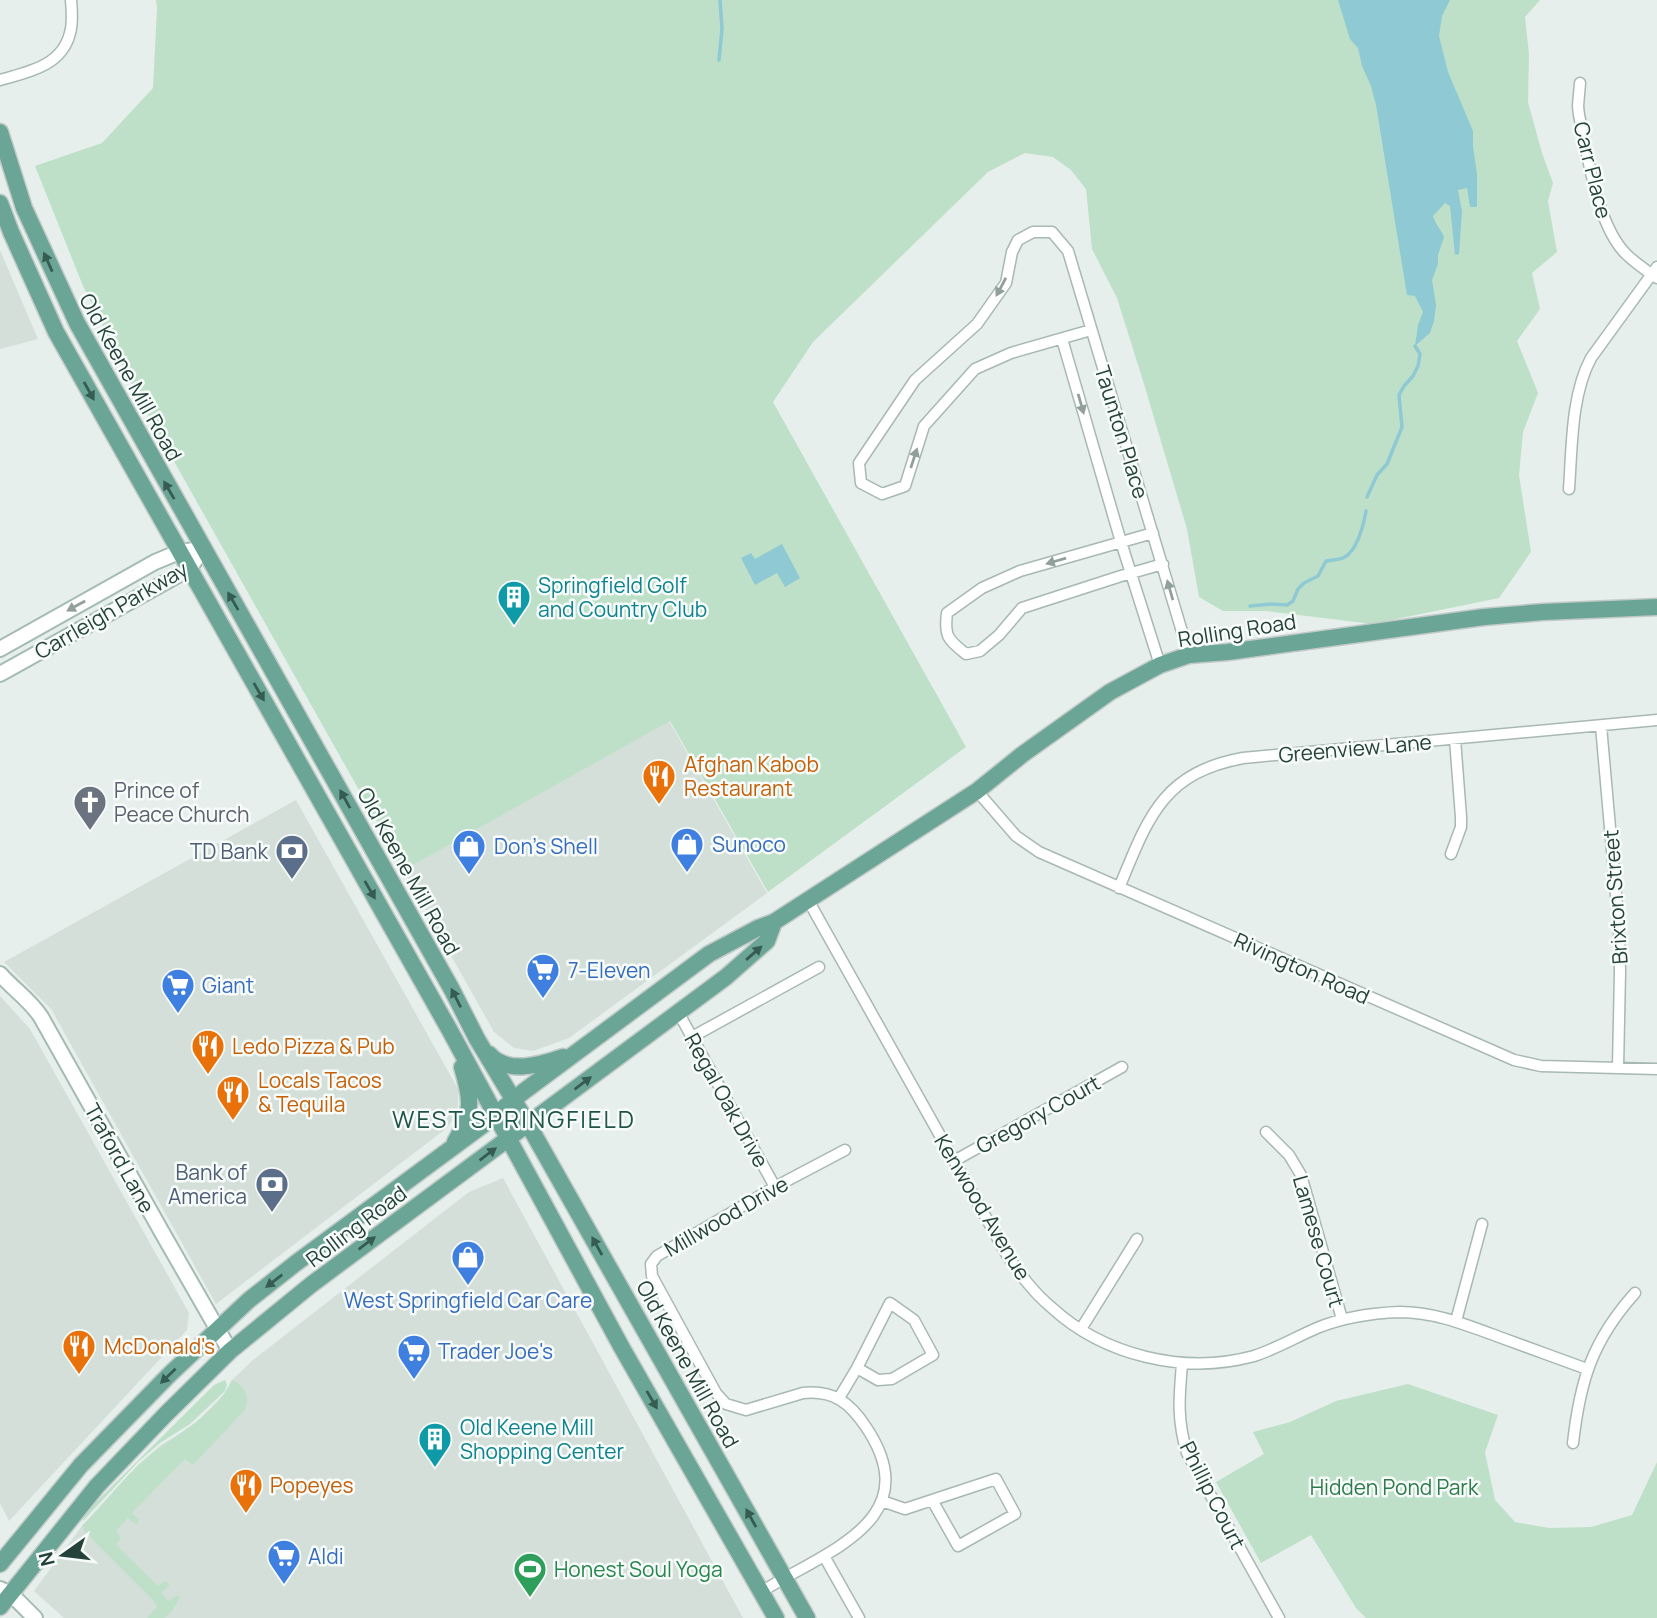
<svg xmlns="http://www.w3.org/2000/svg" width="1657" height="1618" font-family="Manrope,sans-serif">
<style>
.built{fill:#d4dfda}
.green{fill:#bfe0c8}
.water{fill:#8ec9d4}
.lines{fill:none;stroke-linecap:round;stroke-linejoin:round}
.stream{stroke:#8ec9d4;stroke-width:3.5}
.street-casing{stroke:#a8b8b2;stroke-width:13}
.secondary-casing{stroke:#a4bbb3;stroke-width:18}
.primary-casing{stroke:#c2cac8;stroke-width:19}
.street{stroke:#fff;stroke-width:10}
.secondary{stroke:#fff;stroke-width:14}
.primary{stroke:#6aa596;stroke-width:16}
.oneway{fill:#365b51}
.oneway2{fill:#92a09c}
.labels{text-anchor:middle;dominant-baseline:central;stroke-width:5;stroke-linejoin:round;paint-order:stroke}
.street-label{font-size:21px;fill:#24423a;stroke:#f7fbf9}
.culture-label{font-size:21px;fill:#0d838f;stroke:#f7fbf9;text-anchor:start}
.food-label{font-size:21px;fill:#c56008;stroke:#f7fbf9;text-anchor:start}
.worship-label{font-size:21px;fill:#5b616d;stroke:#f7fbf9;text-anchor:start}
.shop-label{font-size:21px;fill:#366cbe;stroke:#f7fbf9;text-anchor:start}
.service-label{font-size:21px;fill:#4e5e75;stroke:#f7fbf9;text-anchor:end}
.park-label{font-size:21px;fill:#2d7a4b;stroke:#f7fbf9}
.leisure-label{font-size:21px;fill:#27864d;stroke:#f7fbf9;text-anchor:start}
.quarter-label{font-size:24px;letter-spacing:2px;fill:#1f5548;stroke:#f7fbf9}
</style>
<rect width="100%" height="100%" fill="#e6efeb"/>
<!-- built -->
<path class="built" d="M0,250L38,339L0,349Z
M669,721L767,893L569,1038L533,1051L514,1048L494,1032L403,870Z
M296,800L458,1089V1112L447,1128L216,1304L51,1009L4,962Z
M0,996L30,1029L189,1313L187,1330L9,1521L0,1503Z
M503,1178L743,1618H64L34,1591L82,1526L139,1464L161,1445L193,1426L226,1392L232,1380L253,1360L469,1192Z"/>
<!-- green -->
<path class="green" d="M156,0H1540L1525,17L1529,54L1528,102L1542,153L1553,183L1548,201L1557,252L1532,273L1540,309L1517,341L1538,393L1523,432L1519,475L1531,552L1499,598L1372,624L1266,611H1223L1199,597L1187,529L1144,384L1117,298L1092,249L1086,189L1071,170L1053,157L1025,153L988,172L813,342L773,402L966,747L768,892L670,721L404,870L135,392L83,286L35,166L102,143L153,88L157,8Z
M225,1380L227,1385L225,1391L190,1424L160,1443L138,1462L84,1520L82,1521L92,1506L214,1385Z
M232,1380C246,1386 250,1396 245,1410L194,1464H191L185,1459L132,1513L138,1519V1523L135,1524L128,1518L116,1531L121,1538L116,1545L158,1586L165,1581L169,1583V1586L161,1593L169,1601L177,1595L180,1597L173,1610L165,1618H147L157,1607L153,1600L85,1532L82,1526C102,1506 120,1482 141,1463C171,1435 214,1419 232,1380Z
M1408,1384L1498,1415L1485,1452L1495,1500L1515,1522L1549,1528L1591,1527L1632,1515L1657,1462V1618H1366L1356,1608L1311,1535L1261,1563L1216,1482L1264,1454L1253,1432L1290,1422L1336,1401Z"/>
<!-- water -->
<path class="water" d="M1338,0H1450L1442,16L1439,36L1448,72L1473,131V146L1477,174V207H1470L1467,188L1458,190L1462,211L1459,254L1455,255L1450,206L1445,203L1433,216C1435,224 1441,229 1444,237L1438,255V264L1432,280L1436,305L1434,321L1430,333L1415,346L1418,325L1423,312L1415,296L1407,295L1376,105L1371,86L1362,66L1358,48L1350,39Z
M782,544L800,578L785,587L777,573L755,585L741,558L751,553L755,559Z"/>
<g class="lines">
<!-- stream -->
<path class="stream" d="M719,60L722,29L720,0
M1367,497L1377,475L1387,464L1402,427L1399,395L1404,386L1413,376L1418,366L1420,354L1415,346
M1250,606L1271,604L1287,605L1293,601L1298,589L1304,583L1318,576L1326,561C1331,560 1338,560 1343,558C1357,552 1364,524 1366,511"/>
<defs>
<path id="street" d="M0,80C28,72 62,66 70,33C73,23 72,11 71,0
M1580,83L1578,106L1579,115C1588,156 1597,225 1626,254C1635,263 1647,271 1657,278
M1091,330L1011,353L975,369L924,426L905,486L882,494L861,483L859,463L915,380L977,324L1006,283L1012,252L1018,240L1033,232H1052L1068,251L1189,655
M1062,339L1121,542L1160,665
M1569,489C1572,448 1571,395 1591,358L1657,267
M1153,533L1020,571L982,588L947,613C944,636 948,640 966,654L980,651L999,635L1022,608L1121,576L1163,564
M1601,726L1619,929L1620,972L1618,1068
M977,791L1016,836L1039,852L1514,1060L1541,1066L1657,1069
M1451,854L1461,827V817L1455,739
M1119,888C1148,818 1162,773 1243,758L1657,720
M808,900L1007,1255C1020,1274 1033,1292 1051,1307C1104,1356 1185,1375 1254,1356C1276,1349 1296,1337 1317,1328C1344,1317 1371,1313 1400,1312C1436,1312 1469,1326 1502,1338C1530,1348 1559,1359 1587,1369
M678,1012L775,1187
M692,1037L819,967
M1266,1132L1289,1155L1301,1175L1342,1319
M954,1161L1122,1067
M1456,1321L1482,1224
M1081,1329L1137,1239
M1182,1364C1179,1398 1177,1420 1187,1453L1279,1618
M839,1398L857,1368L890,1303L914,1320L933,1355L892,1379L878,1380L857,1368
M1573,1443C1580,1381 1592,1341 1635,1293
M882,1501L905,1509L996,1479L1015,1514L958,1546L932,1500
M824,1556L859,1618
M761,1592C825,1551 929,1521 866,1427C850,1403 834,1390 803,1393L746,1410L726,1404L716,1393L652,1276L651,1264L657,1256L775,1187L845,1150"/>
<path id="secondary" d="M0,649L155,562L179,552L203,549
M0,674L189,569L203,549
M0,974C13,989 30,1000 41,1017L164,1236L230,1351
M0,1589L11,1594L35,1618"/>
<path id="primary" d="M0,132L24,208L77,323L451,988L477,1039L528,1124L807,1618
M0,203L11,232L56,332L449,1029L622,1348L776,1618
M489,1054C507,1075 540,1065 563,1057
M455,1142C473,1111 472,1101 462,1067
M0,1564L81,1465L170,1374L249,1300L296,1263L483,1125L523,1092L709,954L758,928L774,922L977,791L1023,754L1110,692L1160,665L1189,655L1228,652L1484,617L1543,612L1657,607
M0,1607L97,1486L166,1414L230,1351L312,1284L726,977L767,941L774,922"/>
</defs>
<!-- street casing -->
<use href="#street" class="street-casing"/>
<!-- secondary casing -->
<use href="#secondary" class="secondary-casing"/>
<!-- primary casing -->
<use href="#primary" class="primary-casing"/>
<!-- street -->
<use href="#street" class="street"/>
<!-- secondary -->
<use href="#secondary" class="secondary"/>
<!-- primary -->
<use href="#primary" class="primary"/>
</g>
<!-- one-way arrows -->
<defs><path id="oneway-solid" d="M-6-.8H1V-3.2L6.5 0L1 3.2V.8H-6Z" transform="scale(1.75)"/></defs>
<g class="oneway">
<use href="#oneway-solid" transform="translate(48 262) rotate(-114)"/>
<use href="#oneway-solid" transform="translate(89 391) rotate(61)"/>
<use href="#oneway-solid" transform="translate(169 490) rotate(-120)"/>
<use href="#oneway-solid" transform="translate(233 601) rotate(-120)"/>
<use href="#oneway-solid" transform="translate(259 692) rotate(60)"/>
<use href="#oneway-solid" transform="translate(345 799) rotate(-119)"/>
<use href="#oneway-solid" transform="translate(370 890) rotate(60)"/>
<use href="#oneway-solid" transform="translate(754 953) rotate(-41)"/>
<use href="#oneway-solid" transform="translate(456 998) rotate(-117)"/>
<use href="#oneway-solid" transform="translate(583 1083) rotate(-37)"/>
<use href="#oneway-solid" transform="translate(488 1154) rotate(-37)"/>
<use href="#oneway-solid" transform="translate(367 1243) rotate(-37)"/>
<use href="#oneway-solid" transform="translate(597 1246) rotate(-119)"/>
<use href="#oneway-solid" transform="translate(274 1281) rotate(142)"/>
<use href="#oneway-solid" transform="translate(168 1376) rotate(136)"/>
<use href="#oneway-solid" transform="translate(652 1400) rotate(60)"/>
<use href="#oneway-solid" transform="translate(751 1518) rotate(-119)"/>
</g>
<g class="oneway2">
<use href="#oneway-solid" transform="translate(1001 287) rotate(118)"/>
<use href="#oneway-solid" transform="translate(1081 404) rotate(74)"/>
<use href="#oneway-solid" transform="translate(914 458) rotate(-72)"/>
<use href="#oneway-solid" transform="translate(1056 561) rotate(164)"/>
<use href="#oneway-solid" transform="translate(1170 590) rotate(-106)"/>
<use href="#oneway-solid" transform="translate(76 606) rotate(151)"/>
</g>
<!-- icons -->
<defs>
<symbol id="building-pin" viewBox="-11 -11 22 30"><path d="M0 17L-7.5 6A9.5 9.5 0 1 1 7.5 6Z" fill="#0f9aa8" stroke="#f7fbf9"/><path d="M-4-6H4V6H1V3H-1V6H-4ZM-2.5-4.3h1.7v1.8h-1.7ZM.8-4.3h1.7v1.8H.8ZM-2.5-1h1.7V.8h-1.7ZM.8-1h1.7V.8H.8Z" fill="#fff"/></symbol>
<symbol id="restaurant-pin" viewBox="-11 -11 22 30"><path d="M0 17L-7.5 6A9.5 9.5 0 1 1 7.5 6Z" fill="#e8710a" stroke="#f7fbf9"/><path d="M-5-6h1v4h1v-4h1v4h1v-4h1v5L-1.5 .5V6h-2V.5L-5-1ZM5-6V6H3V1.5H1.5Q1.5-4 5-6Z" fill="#fff"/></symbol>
<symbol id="church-pin" viewBox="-11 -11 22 30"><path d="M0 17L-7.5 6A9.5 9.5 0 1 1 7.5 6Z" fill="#6b7280" stroke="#f7fbf9"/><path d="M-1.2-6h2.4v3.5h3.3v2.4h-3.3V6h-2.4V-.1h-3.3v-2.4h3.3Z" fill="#fff"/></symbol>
<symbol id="shop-pin" viewBox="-11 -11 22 30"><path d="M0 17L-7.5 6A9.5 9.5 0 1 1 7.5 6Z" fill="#3f7fe0" stroke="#f7fbf9"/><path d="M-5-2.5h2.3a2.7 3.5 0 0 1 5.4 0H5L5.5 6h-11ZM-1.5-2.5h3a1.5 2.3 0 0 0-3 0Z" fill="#fff"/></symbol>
<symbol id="bank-pin" viewBox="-11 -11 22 30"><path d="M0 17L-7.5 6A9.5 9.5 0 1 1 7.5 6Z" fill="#5c6f8a" stroke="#f7fbf9"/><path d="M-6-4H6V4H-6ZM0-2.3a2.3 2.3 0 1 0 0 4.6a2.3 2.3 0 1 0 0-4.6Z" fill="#fff"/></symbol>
<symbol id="supermarket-pin" viewBox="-11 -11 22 30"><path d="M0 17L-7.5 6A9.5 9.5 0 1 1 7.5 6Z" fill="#3f7fe0" stroke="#f7fbf9"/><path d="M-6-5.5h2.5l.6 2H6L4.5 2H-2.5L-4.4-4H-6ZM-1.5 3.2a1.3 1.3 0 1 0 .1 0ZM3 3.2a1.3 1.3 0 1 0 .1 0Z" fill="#fff"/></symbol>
<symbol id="stadium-pin" viewBox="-11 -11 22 30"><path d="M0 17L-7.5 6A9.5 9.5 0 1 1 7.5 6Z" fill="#2e9e5b" stroke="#f7fbf9"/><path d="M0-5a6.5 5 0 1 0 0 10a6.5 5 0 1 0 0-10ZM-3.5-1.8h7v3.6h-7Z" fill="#fff"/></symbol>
</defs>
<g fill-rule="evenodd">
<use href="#building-pin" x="495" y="578" width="38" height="52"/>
<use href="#restaurant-pin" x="640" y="757" width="38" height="52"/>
<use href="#church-pin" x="71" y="783" width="38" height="52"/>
<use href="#shop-pin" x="668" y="825" width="38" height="52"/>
<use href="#shop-pin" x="450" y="827" width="38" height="52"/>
<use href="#bank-pin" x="273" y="832" width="38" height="52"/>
<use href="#supermarket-pin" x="524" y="951" width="38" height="52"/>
<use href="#supermarket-pin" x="159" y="966" width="38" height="52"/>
<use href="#restaurant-pin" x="189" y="1027" width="38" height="52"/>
<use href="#restaurant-pin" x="214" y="1073" width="38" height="52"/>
<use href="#bank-pin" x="253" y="1165" width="38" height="52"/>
<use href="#shop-pin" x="449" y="1238" width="38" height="52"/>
<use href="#restaurant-pin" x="60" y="1327" width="38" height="52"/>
<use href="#supermarket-pin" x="395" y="1332" width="38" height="52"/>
<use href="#building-pin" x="416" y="1420" width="38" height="52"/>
<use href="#restaurant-pin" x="227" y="1466" width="38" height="52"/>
<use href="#supermarket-pin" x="265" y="1537" width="38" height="52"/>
<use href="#stadium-pin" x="511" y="1550" width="38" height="52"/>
</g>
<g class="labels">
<!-- street labels -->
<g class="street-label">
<text transform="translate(1593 170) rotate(76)">Carr Place</text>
<text transform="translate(131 377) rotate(61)">Old Keene Mill Road</text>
<text transform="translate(1122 432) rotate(73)">Taunton Place</text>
<text transform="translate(111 610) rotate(-30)">Carrleigh Parkway</text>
<text transform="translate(1237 630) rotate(-9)">Rolling Road</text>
<text transform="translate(1355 748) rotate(-5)">Greenview Lane</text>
<text transform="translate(409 871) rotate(61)">Old Keene Mill Road</text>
<text transform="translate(1615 897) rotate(-94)">Brixton Street</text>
<text transform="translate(1302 968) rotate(24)">Rivington Road</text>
<text transform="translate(727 1100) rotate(61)">Regal Oak Drive</text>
<text transform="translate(1038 1114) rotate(-29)">Gregory Court</text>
<text transform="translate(120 1158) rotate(61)">Traford Lane</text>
<text transform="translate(983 1207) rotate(59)">Kenwood Avenue</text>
<text transform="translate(726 1216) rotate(-30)">Millwood Drive</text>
<text transform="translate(356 1226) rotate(-37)">Rolling Road</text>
<text transform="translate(1319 1241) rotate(74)">Lamese Court</text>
<text transform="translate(688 1364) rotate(61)">Old Keene Mill Road</text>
<text transform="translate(1213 1495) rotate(63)">Phillip Court</text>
</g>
<!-- culture labels -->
<g class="culture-label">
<text x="538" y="585">Springfield Golf<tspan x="538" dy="24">and Country Club</tspan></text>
<text x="460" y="1427">Old Keene Mill<tspan x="460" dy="24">Shopping Center</tspan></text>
</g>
<!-- food labels -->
<g class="food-label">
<text x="684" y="764">Afghan Kabob<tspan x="684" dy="24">Restaurant</tspan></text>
<text x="232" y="1046">Ledo Pizza &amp; Pub</text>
<text x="258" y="1080">Locals Tacos<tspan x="258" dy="24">&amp; Tequila</tspan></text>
<text x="104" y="1346">McDonald's</text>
<text x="270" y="1485">Popeyes</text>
</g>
<!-- worship labels -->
<g class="worship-label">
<text x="114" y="790">Prince of<tspan x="114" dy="24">Peace Church</tspan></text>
</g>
<!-- shop labels -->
<g class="shop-label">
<text x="712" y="844">Sunoco</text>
<text x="494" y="846">Don's Shell</text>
<text x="568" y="970">7-Eleven</text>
<text x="202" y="985">Giant</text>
<text x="468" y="1300" text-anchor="middle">West Springfield Car Care</text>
<text x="438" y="1351">Trader Joe's</text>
<text x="308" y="1556">Aldi</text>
</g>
<!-- service labels -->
<g class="service-label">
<text x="268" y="851">TD Bank</text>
<text x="247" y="1172">Bank of<tspan x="247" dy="24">America</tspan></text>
</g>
<!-- park labels -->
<g class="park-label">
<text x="1394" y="1487">Hidden Pond Park</text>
</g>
<!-- leisure labels -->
<g class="leisure-label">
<text x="554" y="1569">Honest Soul Yoga</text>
</g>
<!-- quarter labels -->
<g class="quarter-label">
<text x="514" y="1118">WEST SPRINGFIELD</text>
</g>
</g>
<!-- north arrow -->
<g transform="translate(63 1555) rotate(256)" stroke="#f7fbf9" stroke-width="5" paint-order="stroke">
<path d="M0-5L12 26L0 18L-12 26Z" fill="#24423a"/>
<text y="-10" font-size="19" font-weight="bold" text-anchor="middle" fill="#24423a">N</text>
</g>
</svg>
